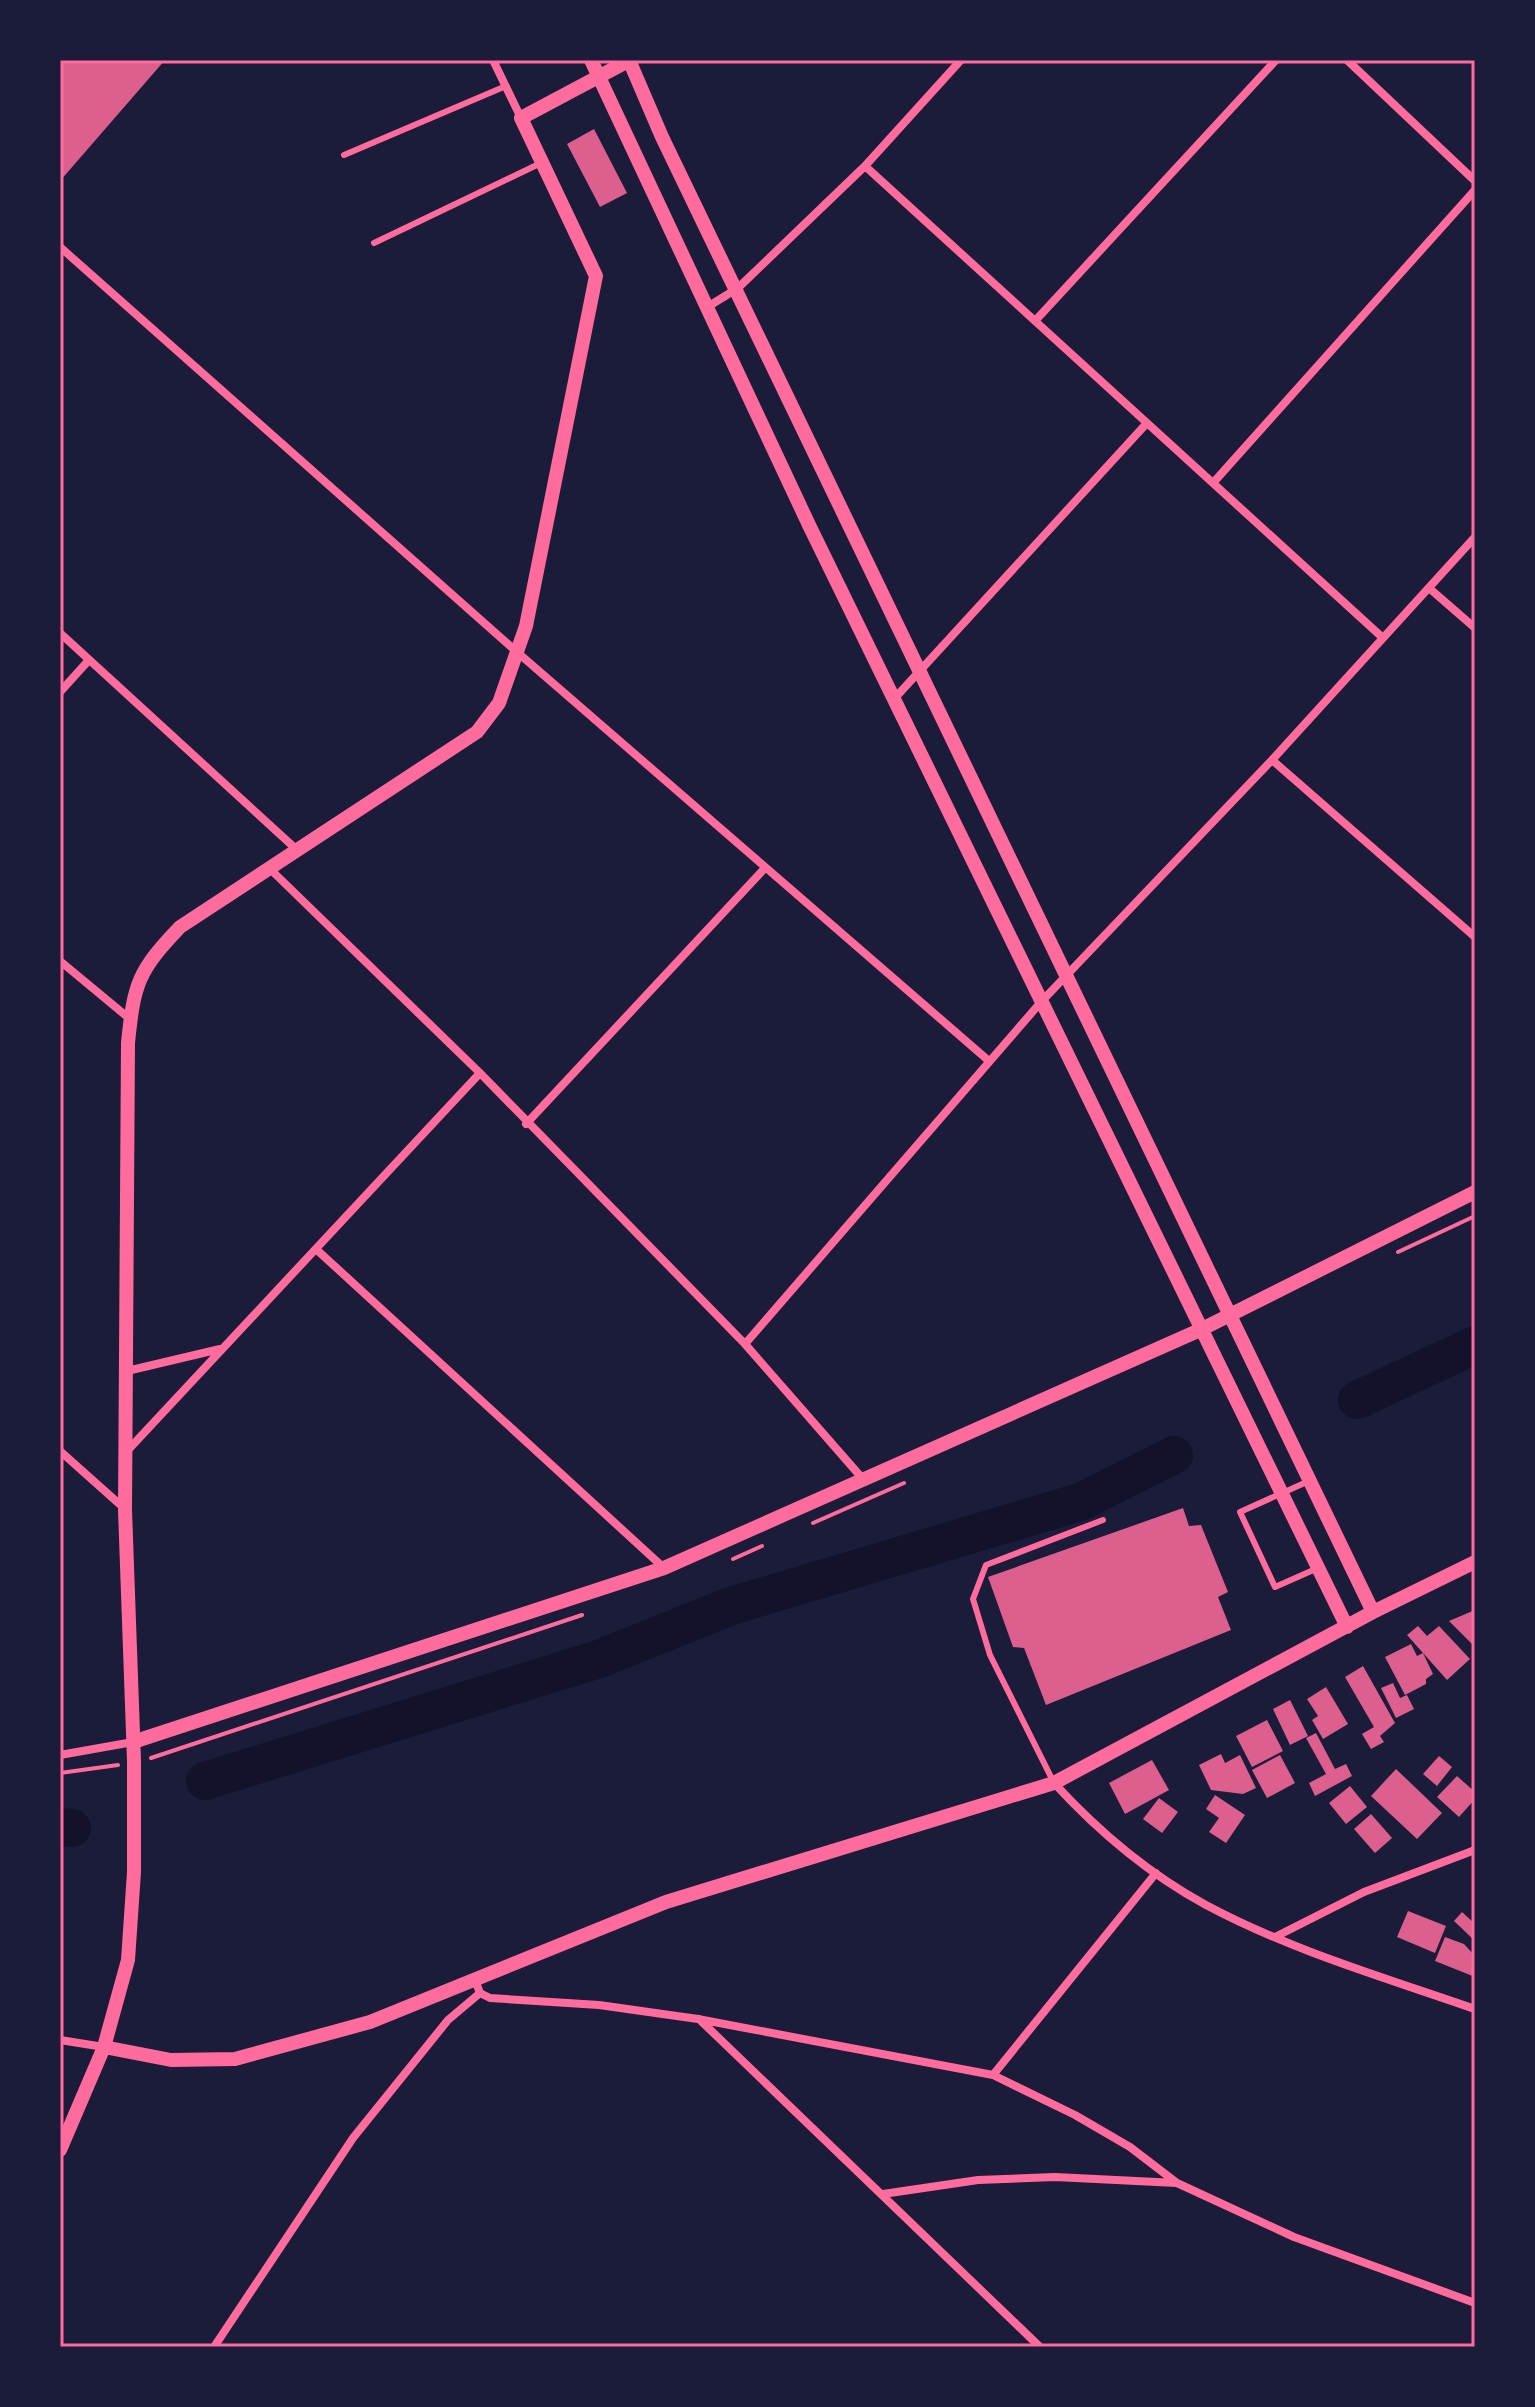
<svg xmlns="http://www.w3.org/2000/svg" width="1535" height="2407" font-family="Raleway,sans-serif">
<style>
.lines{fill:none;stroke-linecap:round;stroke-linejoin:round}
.river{stroke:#12122b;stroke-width:38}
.building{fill:#dd5f8e}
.path{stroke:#ff6b9d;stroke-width:4}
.service{stroke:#ff6b9d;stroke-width:6}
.minor{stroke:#ff6b9d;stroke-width:8}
.tertiary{stroke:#ff6b9d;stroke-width:14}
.neatline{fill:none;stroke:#ff6b9d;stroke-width:3}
</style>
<rect width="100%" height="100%" fill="#1b1b3a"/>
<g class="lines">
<!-- river -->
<path class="river" d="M1357,1400L1475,1345
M205,1781L599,1659L731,1606L1080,1502L1174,1455
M60,1827L72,1828"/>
</g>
<!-- building -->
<path class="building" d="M60,60H165L60,181Z
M594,129L627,193L600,207L567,144Z
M1183,1508L1189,1526L1201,1525L1228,1592L1218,1597L1231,1630L1046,1705L1024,1648L1013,1647L988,1577Z
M1475,1610V1647L1449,1621Z
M1418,1626L1427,1636L1439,1626L1470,1659L1447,1680L1407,1635Z
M1411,1644L1417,1656L1423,1653L1433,1674L1426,1679V1684L1405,1695L1385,1657Z
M1363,1666L1395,1723L1380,1736L1384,1742L1371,1749L1362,1734L1374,1727L1345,1677Z
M1393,1683L1400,1698L1407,1695L1414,1709L1396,1718L1381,1688Z
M1326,1687L1348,1724L1323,1739L1312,1720L1318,1716L1307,1699Z
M1290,1700L1308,1736L1290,1745L1273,1709Z
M1267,1720L1283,1751L1252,1767L1236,1736Z
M1316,1733L1335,1769L1346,1764L1352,1776L1315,1796L1309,1783L1326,1774L1306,1738Z
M1221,1754L1225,1763L1240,1755L1256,1788L1243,1794L1211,1790L1199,1765Z
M1280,1755L1295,1783L1267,1798L1252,1770Z
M1439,1756L1452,1767L1437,1786L1423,1774Z
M1152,1760L1169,1790L1125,1814L1109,1783Z
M1396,1769L1442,1813L1417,1839L1371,1796Z
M1457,1776L1475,1792V1799L1459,1817L1437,1797Z
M1350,1786L1367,1807L1346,1824L1329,1803Z
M1215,1795L1245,1815L1226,1843L1209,1832L1219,1818L1206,1809Z
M1159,1798L1178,1812L1162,1833L1143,1819Z
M1371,1814L1392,1838L1375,1853L1354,1829Z
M1408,1911L1446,1926L1435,1953L1397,1937Z
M1462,1912L1475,1924V1941L1454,1921Z
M1445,1937L1464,1944L1475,1956V1977L1435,1961Z"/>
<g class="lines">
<!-- path -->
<path class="path" d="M1398,1252L1475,1216
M813,1523L904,1483
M733,1559L762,1546
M151,1758L582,1615
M60,1773L118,1765"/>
<!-- service -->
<path class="service" d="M344,155L506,86
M374,243L541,163
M1309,1481L1240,1512L1275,1587L1318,1568
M1054,1783L990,1655L973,1599L986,1565L1103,1520"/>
<!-- minor -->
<path class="minor" d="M493,60L521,118
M1347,60L1475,181
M865,166L1383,638
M60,247L517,652L989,1061
M709,306L738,288L865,166L961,60
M1035,321L1276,60
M1213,483L1475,190
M1429,588L1475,628
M60,633L296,849
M60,692L89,660
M894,699L1147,423
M1272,760L1475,937
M269,868L480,1073L745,1344L862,1478
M60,961L130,1019
M526,1124L765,868
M317,1250L664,1568
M745,1344L1041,1002L1272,760L1475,537
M127,1371L220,1349
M128,1450L480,1073
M60,1451L125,1509
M60,1755L133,1742
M1054,1783C1098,1831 1149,1874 1206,1905C1290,1950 1386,1978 1475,2009
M1277,1936L1364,1892L1475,1850
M475,1980L480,1993L490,1998L599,2005L698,2019L993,2075L1075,2115L1130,2147L1177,2183
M699,2019L1040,2347
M60,2040L104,2047
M993,2075L1156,1873
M883,2194L978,2180L1055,2177L1177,2183L1294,2237L1475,2303
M214,2347L353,2138L448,2020L480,1993"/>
<!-- tertiary -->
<path class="tertiary" d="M591,60L809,525L1347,1627
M629,60L662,137L1373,1612
M133,1742L664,1568L1200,1330L1475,1192
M104,2047L171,2060L235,2059L370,2022L666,1902L1054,1783L1373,1612L1475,1562
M60,2150L104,2047L128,1960L134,1872V1761L125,1510L128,1043C134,983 138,971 180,927L477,732L499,703L526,626L596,276L521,118L630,60"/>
</g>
<!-- border -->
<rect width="1535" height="2407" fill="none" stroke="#1b1b3a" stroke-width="124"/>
<rect x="62" y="62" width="1411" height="2283" class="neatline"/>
</svg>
